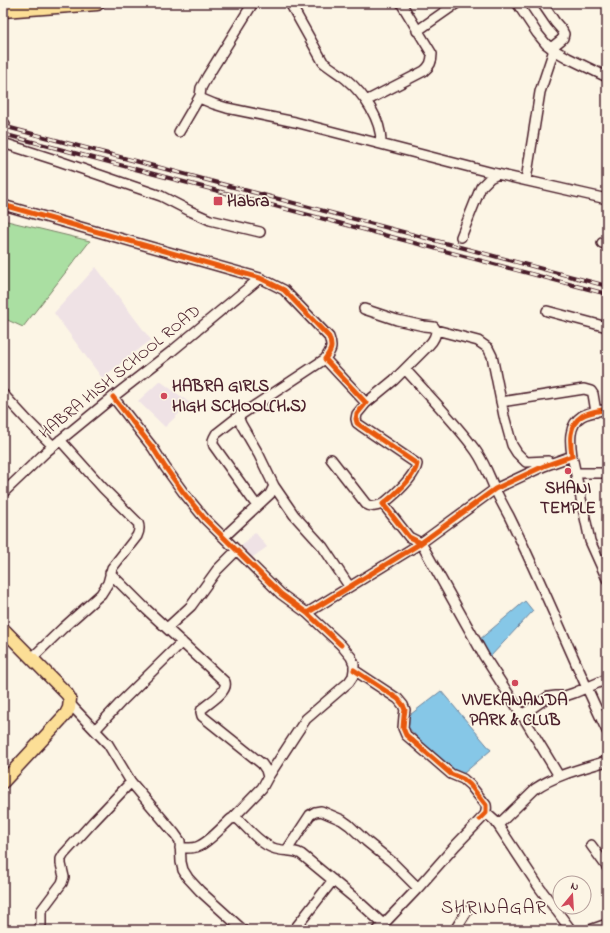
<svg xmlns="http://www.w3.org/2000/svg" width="610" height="933" font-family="'Indie Flower',sans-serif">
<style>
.built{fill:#efe2e5}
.green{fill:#aadfa2;stroke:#7a7f66}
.water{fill:#86c7e7;stroke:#6e849c}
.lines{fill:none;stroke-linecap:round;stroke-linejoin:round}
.minor-casing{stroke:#4a1f2b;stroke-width:12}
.major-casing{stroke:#4a1f2b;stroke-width:15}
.highway-casing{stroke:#4a1f2b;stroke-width:17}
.minor{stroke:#fcf5e5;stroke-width:9}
.major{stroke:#fcde96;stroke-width:12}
.highway{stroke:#fcde96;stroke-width:14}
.rail-casing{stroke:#4a1f2b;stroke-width:4}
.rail{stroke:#fcf5e5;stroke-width:2.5;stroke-dasharray:8;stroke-linecap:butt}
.cycleway-casing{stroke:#fcf5e5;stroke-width:8}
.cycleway{stroke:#e8590c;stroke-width:5}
.poi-dot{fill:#d1495b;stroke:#fcf5e5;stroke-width:1.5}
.labels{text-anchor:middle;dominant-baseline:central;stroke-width:3.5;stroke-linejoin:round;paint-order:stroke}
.poi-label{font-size:17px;font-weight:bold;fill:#4a1f2b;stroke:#fcf5e5;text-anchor:start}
.street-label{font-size:17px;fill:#4a1f2b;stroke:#fcf5e5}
.quarter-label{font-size:19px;letter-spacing:1px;fill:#4a1f2b;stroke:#fcf5e5}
</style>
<rect width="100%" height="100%" fill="#fcf5e5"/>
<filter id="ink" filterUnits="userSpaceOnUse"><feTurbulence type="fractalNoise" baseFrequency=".025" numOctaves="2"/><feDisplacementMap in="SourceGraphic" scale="8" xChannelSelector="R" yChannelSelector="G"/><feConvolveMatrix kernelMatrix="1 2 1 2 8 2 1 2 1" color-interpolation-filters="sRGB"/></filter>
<g filter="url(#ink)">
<!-- built -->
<path class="built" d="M96,267L151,340L102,378L54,313Z
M160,381L190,403L165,427L138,401Z
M255,532L267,547L250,559L241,546Z"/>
<!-- green -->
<path class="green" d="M3,220L90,241L23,327L3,318Z"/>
<!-- water -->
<path class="water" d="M525,601L533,611L489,658L479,640Z
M441,691L491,750L457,779L402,721Z"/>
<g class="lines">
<defs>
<path id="minor" d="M253,3L207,77L201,88L200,96L202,99L214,104L227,108L295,122L493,173L607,199
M290,3L323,62C330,68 339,73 346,79C364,94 382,120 381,144
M517,3L537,33L546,44L554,50L568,58L607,77
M542,3L555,22L562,30L564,34L563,38L561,40L551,48
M417,31L457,3
M366,101L424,71C430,66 432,62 432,54L401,3
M3,124H5
M179,132L200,96
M3,143L59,161L161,196L190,211L210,220L260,232
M526,180L540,92L554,50
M3,205L260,278L284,290L329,337C333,348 331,350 325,359L366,403L357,414L356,419L357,423L361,426L417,464C415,477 393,496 383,504L409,537L421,543
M461,237L481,187L490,178L498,174
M602,243L607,244
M364,309L397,320L424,326L434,327L436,330C436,336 434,340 429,345L394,380L366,403
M547,311L607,327
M436,330L478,341L488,348L492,356L504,416L512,445L517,453L526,462L548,461
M405,369C429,396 455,422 476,451C485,464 489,476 495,489C499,498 504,507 509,516C544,587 573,660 607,731
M3,394L28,421L53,446
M113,397L153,448L165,467L183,492L205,519L281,594L307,613L341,645L351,657L354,664V670L353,676L349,682L306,719L296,734L268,777
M501,402L584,389L591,391L593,394L596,412
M239,416L216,434C213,439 212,441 214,446L257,506
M572,456L590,541L607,579
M331,459L366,504C372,508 377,506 383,504
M576,473H607
M274,486L294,515L323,547L349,586
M3,493L47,451L113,397L172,351L260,278
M224,537L270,494L274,486L259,455L241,424L239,419V416L325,359
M421,543L484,656L522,715L559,776
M110,573L147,610L225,682C228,692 210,702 202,709L201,712L202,716L262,764L266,770L268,777L262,788L233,818
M307,613L421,543L495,489L544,466L572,456C570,442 568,425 582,416C589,412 599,411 607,409
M167,628L191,606L217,570L237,550
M32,658L63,628L101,594L108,583L112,568L137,536C139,532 140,528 138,523L103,488L60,440
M354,670L398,699L403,705L405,710L404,716L403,728L406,735L451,774L463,779L470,785L486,805C487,810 486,813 484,816L456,845L418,888L378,930
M70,704L108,744L131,782L175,834L180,841L181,862L183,870L188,878L200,891L243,930
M522,715L548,697L556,696H565L574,693L607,679
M95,730L122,701L182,642
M486,813L495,821L500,828L539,887L571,930
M498,825L535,789C555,775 584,768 607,761
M591,845L607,867
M180,848C187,848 193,849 199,846C209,842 222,827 231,819L236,818L240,821C249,830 261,844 273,848C283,852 291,849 301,854L358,901L383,924
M287,850L310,815L315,812L321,811L342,820L349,825L366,841L392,862L418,888
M38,930L41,925V911L62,883L64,877L61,864V859L64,854L93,822L131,782
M294,930L333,880
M455,930L467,911
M590,930L607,924"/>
<path id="major" d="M3,629L67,694L70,699L69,708L66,714L3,782"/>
<path id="highway" d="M3,10L97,3"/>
</defs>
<!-- minor casing -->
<use href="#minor" class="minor-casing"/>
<!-- major casing -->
<use href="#major" class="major-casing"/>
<!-- highway casing -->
<use href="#highway" class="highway-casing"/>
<!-- minor -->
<use href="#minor" class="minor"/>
<!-- major -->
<use href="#major" class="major"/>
<!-- highway -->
<use href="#highway" class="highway"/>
<defs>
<path id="rail" d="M3,126L607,286
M3,134L607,294"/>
</defs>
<!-- rail casing -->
<use href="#rail" class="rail-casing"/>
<!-- rail -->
<use href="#rail" class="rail"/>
<defs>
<path id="cycleway" d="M3,205L260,278L284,290L329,337C333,348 331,350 325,359L366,403L357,414L356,419L357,423L361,426L417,464C415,477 393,496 383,504L409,537L421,543
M113,397L153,448L165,467L183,492L205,519L281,594L307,613L341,645
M307,613L421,543L495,489L544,466L572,456C570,442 568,425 582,416C589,412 599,411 607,409
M354,670L398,699L403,705L405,710L404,716L403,728L406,735L451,774L463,779L470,785L486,805V813L480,819"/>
</defs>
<!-- cycleway casing -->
<use href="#cycleway" class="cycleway-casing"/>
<!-- cycleway -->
<use href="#cycleway" class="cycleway"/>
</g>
</g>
<!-- markers -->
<g class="poi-dot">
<rect x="213" y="196" width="10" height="10" rx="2"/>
<circle cx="164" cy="396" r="4"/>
<circle cx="568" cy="471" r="4"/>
<circle cx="515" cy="683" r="4"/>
</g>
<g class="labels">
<!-- poi labels -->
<g class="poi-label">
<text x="227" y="201">Habra</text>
<text x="172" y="386">HABRA GIRLS<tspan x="172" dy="20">HIGH SCHOOL(H.S)</tspan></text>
<text x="568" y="488" text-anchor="middle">SHANI<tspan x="568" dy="20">TEMPLE</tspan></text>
<text x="515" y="700" text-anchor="middle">VIVEKANANDA<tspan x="515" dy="20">PARK &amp; CLUB</tspan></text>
</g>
<!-- street labels -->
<g class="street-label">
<text transform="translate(120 372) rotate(-39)">HABRA HISH SCHOOL ROAD</text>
</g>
<!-- quarter labels -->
<g class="quarter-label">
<text x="494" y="908">SHRINAGAR</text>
</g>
</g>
<!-- margin -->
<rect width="610" height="933" fill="none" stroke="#fcf5e5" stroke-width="16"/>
<rect x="8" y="8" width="594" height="917" fill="none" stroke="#4a1f2b" stroke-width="1.5" filter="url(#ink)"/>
<!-- north arrow -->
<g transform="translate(572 895) rotate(18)"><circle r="19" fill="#fcf5e5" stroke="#b59f9b"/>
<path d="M0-3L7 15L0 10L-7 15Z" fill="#d1495b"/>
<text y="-6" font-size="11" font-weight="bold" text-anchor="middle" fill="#4a1f2b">N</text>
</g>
</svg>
